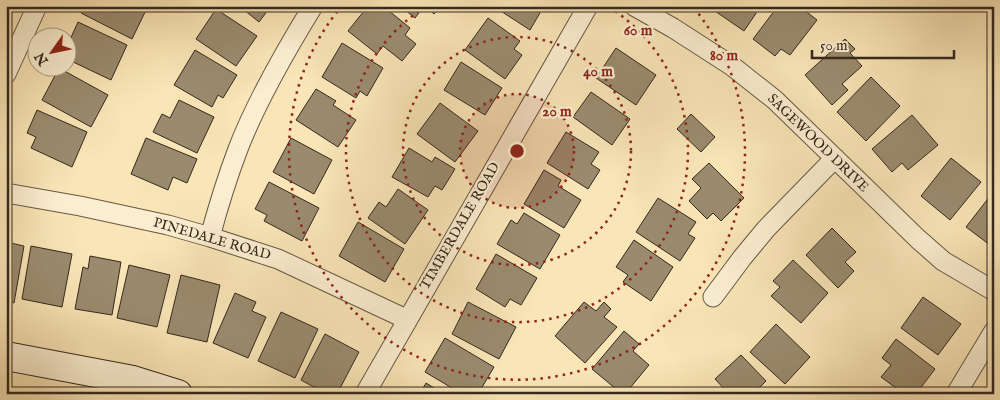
<svg xmlns="http://www.w3.org/2000/svg" width="1000" height="400" font-family="'IM FELL English',serif">
<style>
.building{fill:#9a8b6e;stroke:#34291f}
.lines{fill:none;stroke-linecap:round;stroke-linejoin:round}
.street-casing{stroke:#655845;stroke-width:21}
.secondary-casing{stroke:#34291f;stroke-width:30}
.street{stroke:#fbeed0;stroke-width:19}
.secondary{stroke:#fbeed0;stroke-width:28}
.ring{fill:none;stroke:#8f2418;stroke-width:2.5;stroke-dasharray:2.5 5}
.labels{text-anchor:middle;dominant-baseline:central;stroke-width:4.5;stroke-linejoin:round;paint-order:stroke}
.street-label{font-size:14px;fill:#34291f;stroke:#fbeed0}
.centre{fill:#8f2418;stroke:#fbeed0;stroke-width:2.5}
.ring-label{font-size:15px;text-anchor:middle;font-weight:bold;fill:#8f2418;stroke:#fbeed0;stroke-width:4.5;stroke-linejoin:round;paint-order:stroke}
</style>
<rect width="100%" height="100%" fill="#f9e5b6"/>
<filter id="stains"><feTurbulence type="fractalNoise" baseFrequency=".004" numOctaves="4"/><feColorMatrix values="0 0 0 0 .2 0 0 0 0 .09 0 0 0 0 .02 0 0 0 .5 -.17"/></filter>
<radialGradient id="worn" r=".72"><stop offset=".6" stop-color="#630" stop-opacity="0"/><stop offset="1" stop-color="#630" stop-opacity=".3"/></radialGradient>
<!-- building -->
<path class="building" d="M85,6H148L132,39L81,13Z
M239,6H271L259,22Z
M368,6H383L410,28L405,35L416,44L402,61L383,46L377,54L348,31Z
M400,6H424L415,18Z
M425,6H440L434,14Z
M493,6H544L530,30Z
M713,6H761L744,31L712,9Z
M778,6H799L817,20L790,55L781,49L775,56L753,39Z
M216,9L257,36L236,66L196,39Z
M488,18L520,41L514,49L522,55L505,79L465,50Z
M78,22L127,45L111,80L71,61L76,50L68,46V44Z
M845,39L855,49L850,53L862,66L842,84L848,90L832,105L805,75Z
M342,43L383,68L367,96L360,91L356,98L322,77Z
M616,48L656,75L636,105L596,78Z
M195,50L237,75L223,98L218,95L212,107L174,85Z
M461,62L502,88L485,115L444,90Z
M59,68L108,95L91,127L42,100Z
M871,77L900,106L866,141L837,112Z
M316,89L336,101L333,105L356,120L338,147L296,120Z
M591,92L630,119L612,145L573,117Z
M179,100L214,117L197,153L153,132L162,114L170,118Z
M440,103L478,131L455,162L417,134Z
M37,110L87,132L72,167L31,148L36,137L27,133Z
M691,114L715,137L701,152L677,129Z
M912,115L938,145L908,170L902,163L892,172L872,149Z
M566,132L599,152L591,164L600,170L588,189L547,163Z
M146,138L197,159L187,183L173,177L168,190L131,174Z
M291,138L332,160L314,194L273,172Z
M409,148L432,162L435,157L455,169L442,190L435,186L428,197L392,177Z
M951,158L981,182L950,220L921,196Z
M709,163L744,198L721,221L713,213L707,219L689,201L701,188L692,179Z
M544,170L561,180L558,186L581,200L564,228L524,204Z
M269,182L319,208L302,241L264,221L267,215L255,209Z
M398,189L428,210L405,244L368,218L379,202L386,207Z
M994,191V248L966,227Z
M658,198L696,222L688,234L695,238L680,261L636,232Z
M524,213L560,235L540,269L497,244L511,220L517,224Z
M358,222L404,249L385,282L339,256Z
M832,228L856,252L845,262L854,271L838,288L806,255Z
M634,240L673,267L651,301L623,282L628,275L616,267Z
M6,242L24,246L14,303L6,301Z
M31,246L72,254L62,307L22,299Z
M496,254L537,278L521,305L510,299L505,307L476,289Z
M90,256L121,262L112,315L75,309L83,267L88,269Z
M793,260L828,293L801,323L771,296L780,287L773,281Z
M129,265L170,275L157,327L117,318Z
M181,275L220,285L207,342L167,333Z
M235,293L256,302L252,311L266,317L248,358L213,343Z
M923,297L961,324L938,355L901,328Z
M468,302L516,327L499,359L452,334Z
M584,302L596,311L604,302L611,309L604,317L617,327L585,363L555,336Z
M281,312L318,329L295,378L258,361Z
M776,324L810,357L785,384L750,352Z
M624,331L639,344L633,351L649,365L625,394H622L592,369Z
M325,334L359,352L337,394H326L301,380Z
M445,338L494,367L478,394H462L425,372Z
M896,339L935,369L916,394H904L881,377L891,365L882,358Z
M741,355L766,381L755,392L757,394H729L715,379Z
M426,383L444,394H420Z"/>
<g class="lines">
<defs>
<path id="street" d="M634,6L673,28L732,66L775,100L918,239L943,261L994,291
M6,74L37,6
M6,193L80,206L168,225L210,237L278,259L406,319
M210,237C218,207 227,178 238,149C256,102 286,50 313,6
M713,297L742,258L766,229L835,158
M365,394L588,6
M956,394L994,331"/>
<path id="secondary" d="M6,356L133,380L178,394"/>
</defs>
<!-- street casing -->
<use href="#street" class="street-casing"/>
<!-- secondary casing -->
<use href="#secondary" class="secondary-casing"/>
<!-- street -->
<use href="#street" class="street"/>
<!-- secondary -->
<use href="#secondary" class="secondary"/>
</g>
<!-- distance rings -->
<circle cx="517" cy="151" r="57" fill="#8f2418" fill-opacity=".12"/>
<g class="ring">
<circle cx="517" cy="151" r="57"/>
<circle cx="517" cy="151" r="114"/>
<path d="M609 7A171 171 0 1 1 425 7"/>
<path d="M694 8A228 228 0 1 1 340 8"/>
</g>
<g class="labels">
<!-- street labels -->
<g class="street-label">
<text transform="translate(818 143) rotate(44)">SAGEWOOD DRIVE</text>
<text transform="translate(460 226) rotate(-60)">TIMBERDALE ROAD</text>
<text transform="translate(212 239) rotate(16)">PINEDALE ROAD</text>
</g>
</g>
<circle cx="517" cy="151" r="8" class="centre"/>
<g class="ring-label">
<text x="638" y="35">60 m</text>
<text x="724" y="60">80 m</text>
<text x="598" y="76">40 m</text>
<text x="557" y="116">20 m</text>
</g>
<!-- margin -->
<rect width="1000" height="400" fill="none" stroke="#f9e5b6" stroke-width="25"/>
<rect x="8" y="8" width="985" height="385" fill="none" stroke="#34291f" stroke-width="2.5"/>
<rect x="12" y="12" width="975" height="375" fill="none" stroke="#34291f"/>
<!-- north arrow -->
<g transform="translate(52 52) rotate(237)"><circle r="24" fill="#fbeed0" stroke="#ab9f89"/>
<path d="M0-4L9 19L0 12L-9 19Z" fill="#8f2418"/>
<text y="-8" font-size="14" font-weight="bold" text-anchor="middle" fill="#34291f">N</text>
</g>
<!-- scale -->
<path d="M812 50v8h142v-8" fill="none" stroke="#34291f" stroke-width="2.5"/>
<text x="820" y="50" font-size="15" fill="#34291f" stroke="#fbeed0" stroke-width="4" paint-order="stroke">50 m</text>
<rect width="100%" height="100%" filter="url(#stains)"/>
<rect width="100%" height="100%" fill="url(#worn)"/>
</svg>
